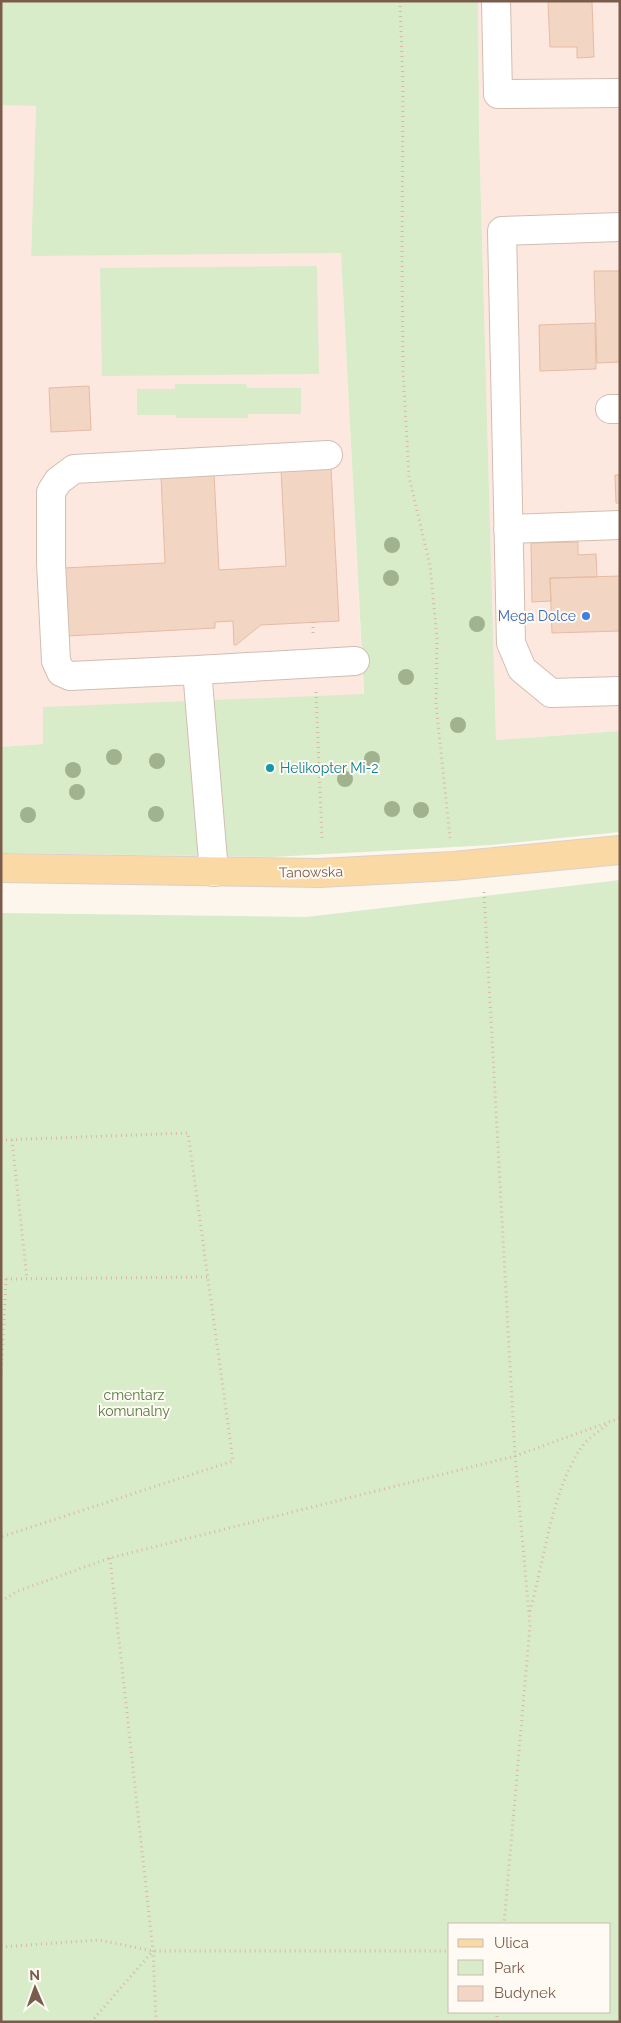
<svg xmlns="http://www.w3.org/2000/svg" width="621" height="2023" font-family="Raleway,sans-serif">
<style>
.commercial{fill:#fde8e0}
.green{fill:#d8ecc9;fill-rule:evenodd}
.building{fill:#f3d5c3;stroke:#e6bba3}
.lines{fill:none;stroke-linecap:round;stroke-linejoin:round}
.minor-casing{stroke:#d1beb0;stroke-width:30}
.major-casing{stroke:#dad1cd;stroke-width:30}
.path{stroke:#d9b8a5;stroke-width:3;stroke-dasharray:1 4;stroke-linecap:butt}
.minor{stroke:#fff;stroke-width:28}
.major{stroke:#fbd9a5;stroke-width:28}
.tree{fill:#a0b28e}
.shop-dot{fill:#3f7fe0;stroke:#fffaf3;stroke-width:2}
.culture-dot{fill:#0f9aa8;stroke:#fffaf3;stroke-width:2}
.labels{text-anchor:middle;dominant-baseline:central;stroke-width:4;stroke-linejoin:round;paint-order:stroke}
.shop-label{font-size:14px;fill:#366cbe;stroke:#fffaf3;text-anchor:end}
.culture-label{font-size:14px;fill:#0d838f;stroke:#fffaf3;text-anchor:start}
.street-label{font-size:14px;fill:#7a5c4d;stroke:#fffaf3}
.park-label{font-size:14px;fill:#537a41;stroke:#fffaf3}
</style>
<rect width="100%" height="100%" fill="#fdf6ec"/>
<!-- commercial -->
<path class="commercial" d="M478,1H620V731L496,740L479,130Z
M1,105H36L31,255L341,252L366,742L44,744L1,747Z"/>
<!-- green -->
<path class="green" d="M1,1H478L479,130L496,740L620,731V832L491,845L272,857L1,853V747L43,744V707L364,694L341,253L31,256L36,106L1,105Z
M317,266L319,374L102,376L100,268Z
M175,384H246L247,388H301V414H248V418H176V415H137V389H175Z
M620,880V2022H1V913L306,917ZM610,1924V2012H450V1924Z"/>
<!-- building -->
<path class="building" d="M548,1H592L594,57L577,58V47H550Z
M594,271H620V362L597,363Z
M595,323L596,369L540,371L539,325Z
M89,386L91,430L51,432L49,388Z
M331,467L339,621L261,625L236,645H234L233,621L215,622V628L67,636L64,568L165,563L161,476L214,474L219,570L286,566L281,470Z
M615,475H620V503H616Z
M578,542V555L596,554L597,577L550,578L551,601L532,602L531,543Z
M620,576V631L552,633L550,578Z"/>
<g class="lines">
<defs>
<path id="minor" d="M496,1L498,94L620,93
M620,227L502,231L511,643L522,669L551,693L620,691
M610,409H620
M508,529L620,525
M197,670L355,661
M214,872L197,670L70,676L61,672L56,661L51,563V492L58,481L74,469L328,455"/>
<path id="major" d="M1,868L320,873L453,866L620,850"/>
</defs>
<!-- minor casing -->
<use href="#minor" class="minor-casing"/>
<!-- major casing -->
<use href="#major" class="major-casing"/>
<!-- path -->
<path class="path" d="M400,1L403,90L402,255L403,370L409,477L430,565L437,638L436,704L450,838
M313,622V636
M316,692L322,839
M484,892L515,1456L530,1626L504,1924
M1,1140L188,1133L233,1461L1,1537
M12,1140L27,1279
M1,1279H6L1,1377
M6,1279L208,1277
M110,1558L153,1951L156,2022
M1,1601L18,1591L110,1558L515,1456L620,1418
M530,1611C544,1561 552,1490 581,1448C587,1439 599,1431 607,1425
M1,1947L99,1940L153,1951H450
M91,2022L152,1952
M497,2022V2012"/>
<!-- minor -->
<use href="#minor" class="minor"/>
<!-- major -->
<use href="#major" class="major"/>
</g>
<!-- trees -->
<g class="tree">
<circle cx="392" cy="545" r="8"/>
<circle cx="391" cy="578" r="8"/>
<circle cx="477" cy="624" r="8"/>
<circle cx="406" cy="677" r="8"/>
<circle cx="458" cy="725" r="8"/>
<circle cx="114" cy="757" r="8"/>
<circle cx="372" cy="759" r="8"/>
<circle cx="157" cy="761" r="8"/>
<circle cx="73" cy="770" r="8"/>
<circle cx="345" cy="779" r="8"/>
<circle cx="77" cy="792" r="8"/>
<circle cx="392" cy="809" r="8"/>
<circle cx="421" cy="810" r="8"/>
<circle cx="156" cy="814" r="8"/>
<circle cx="28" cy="815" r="8"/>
</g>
<!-- markers -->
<circle class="shop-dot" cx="586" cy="616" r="5"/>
<circle class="culture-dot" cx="270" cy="768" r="5"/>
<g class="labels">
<!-- shop labels -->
<g class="shop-label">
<text x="576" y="616">Mega Dolce</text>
</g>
<!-- culture labels -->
<g class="culture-label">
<text x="280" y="768">Helikopter Mi-2</text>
</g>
<!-- street labels -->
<g class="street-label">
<text transform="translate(311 872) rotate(-1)">Tanowska</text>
</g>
<!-- park labels -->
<g class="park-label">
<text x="134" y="1395">cmentarz<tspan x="134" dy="16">komunalny</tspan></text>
</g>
</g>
<!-- border -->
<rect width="621" height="2023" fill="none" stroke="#7a5c4d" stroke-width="5"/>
<!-- legend -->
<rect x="448" y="1923" width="162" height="90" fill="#fffaf3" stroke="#cabbb1"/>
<rect x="458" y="1939" width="25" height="8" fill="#fbd9a5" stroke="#cabbb1"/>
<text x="494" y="1948" font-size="15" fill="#7a5c4d">Ulica</text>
<rect x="458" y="1960" width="25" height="15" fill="#d8ecc9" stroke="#cabbb1"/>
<text x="494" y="1973" font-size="15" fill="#7a5c4d">Park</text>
<rect x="458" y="1986" width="25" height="15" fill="#f3d5c3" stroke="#cabbb1"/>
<text x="494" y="1998" font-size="15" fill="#7a5c4d">Budynek</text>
<!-- north arrow -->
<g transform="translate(35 1988) rotate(358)" stroke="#fffaf3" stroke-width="4" paint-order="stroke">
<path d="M0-4L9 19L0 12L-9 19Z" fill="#7a5c4d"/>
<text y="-8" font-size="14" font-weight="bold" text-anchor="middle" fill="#7a5c4d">N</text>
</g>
</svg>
